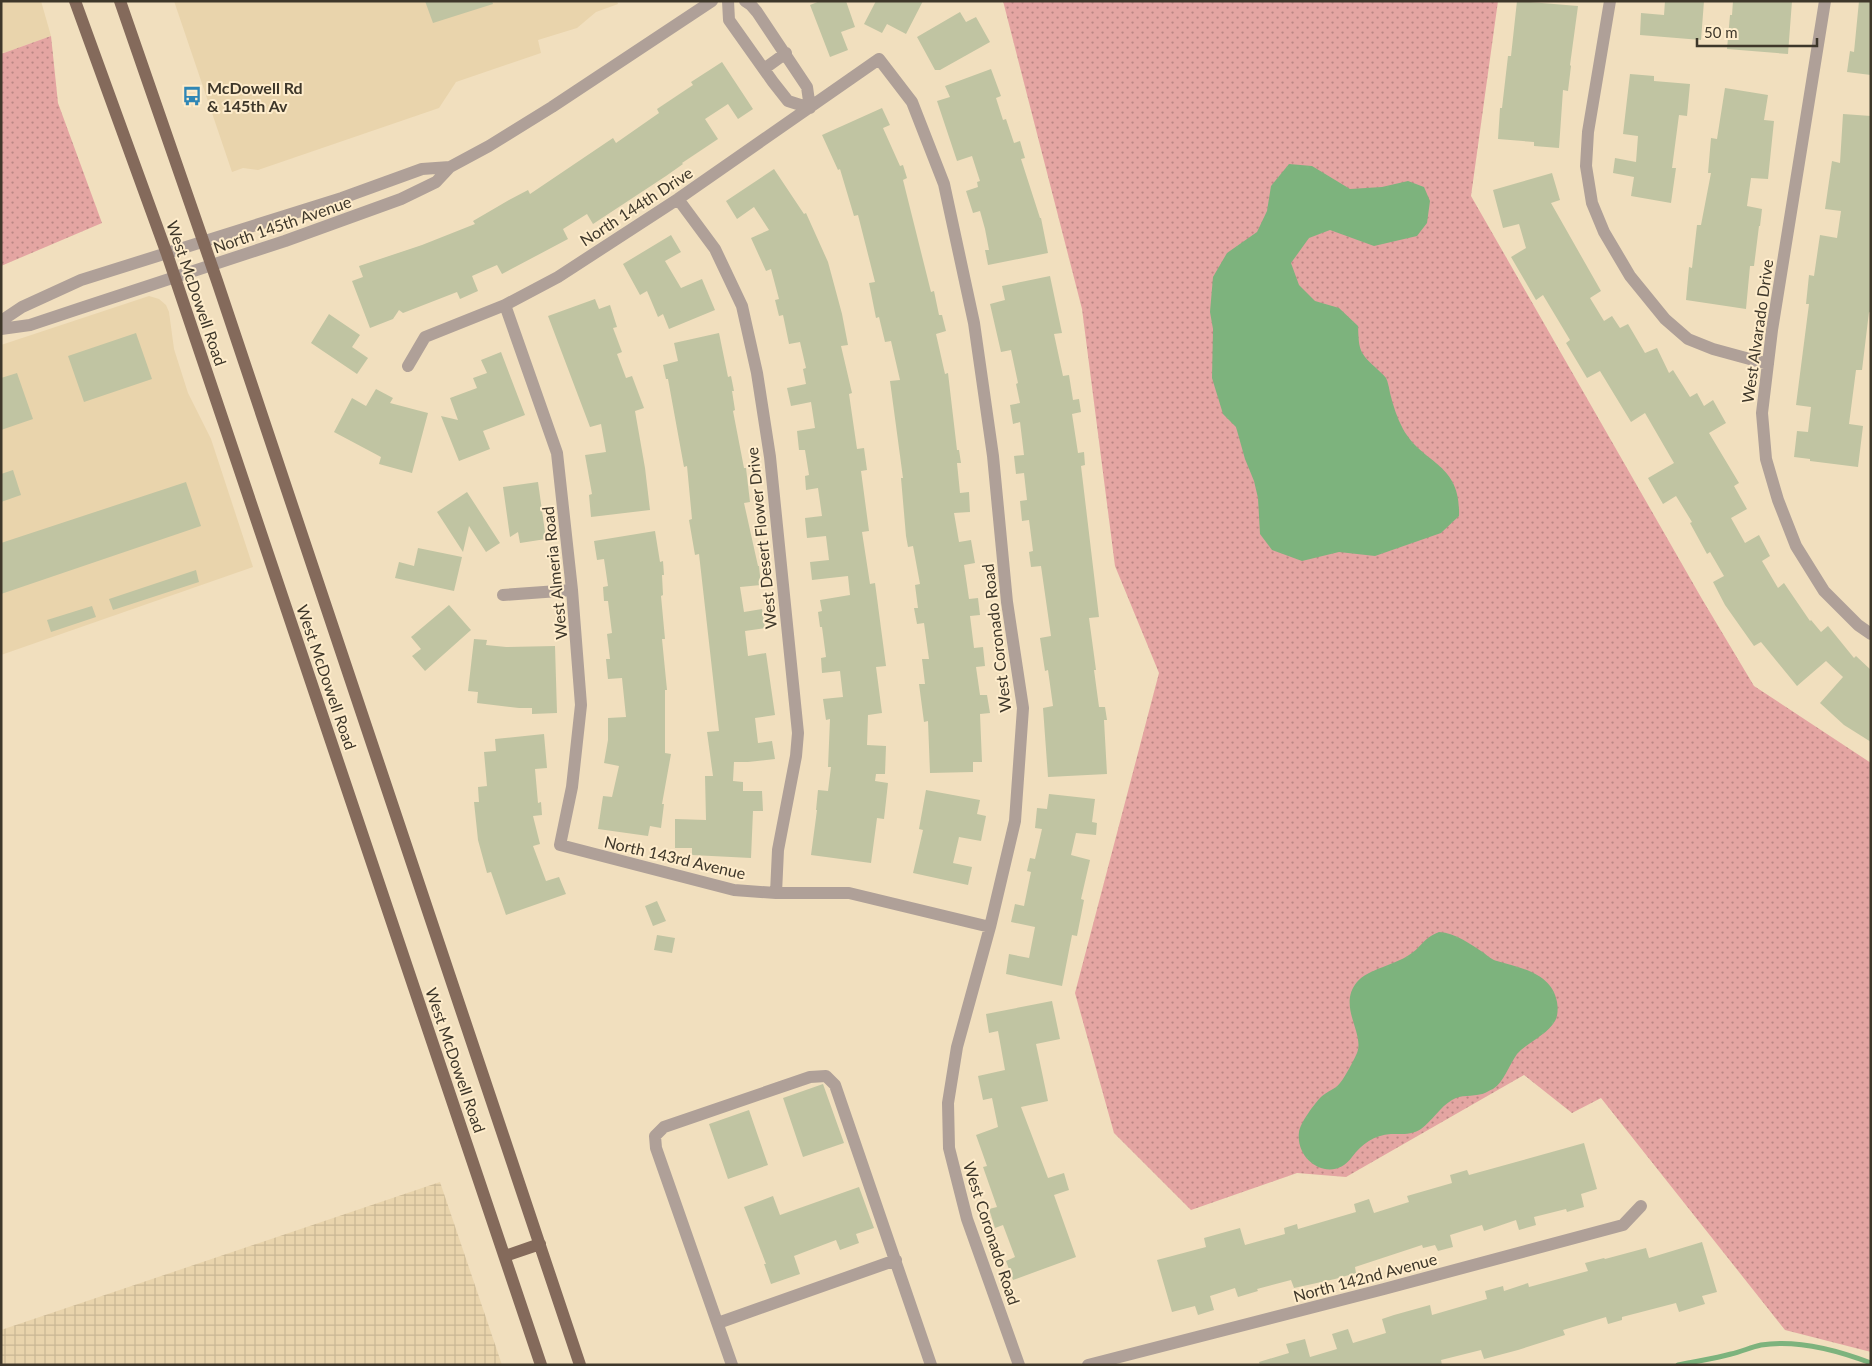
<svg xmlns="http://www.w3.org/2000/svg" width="1872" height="1366" font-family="Lato,sans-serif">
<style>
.built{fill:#e9d4ac}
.industrial{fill:url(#industrial-grid)}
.green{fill:url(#green-dots)}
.water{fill:#7db37d}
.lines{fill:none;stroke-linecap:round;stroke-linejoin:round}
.stream{stroke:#7db37d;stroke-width:5}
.building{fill:#c0c4a2}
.minor{stroke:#afa098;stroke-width:12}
.major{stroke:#846a5b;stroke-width:12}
.labels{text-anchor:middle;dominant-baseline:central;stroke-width:4;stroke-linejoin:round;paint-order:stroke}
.poi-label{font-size:16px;font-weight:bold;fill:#3e372a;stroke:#feeccb;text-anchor:start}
.street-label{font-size:16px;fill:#3e372a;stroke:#feeccb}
</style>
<defs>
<pattern id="industrial-grid" width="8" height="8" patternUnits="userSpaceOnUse" patternTransform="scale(1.25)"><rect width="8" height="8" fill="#e9d4ac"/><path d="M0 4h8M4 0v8" fill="none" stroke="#c9b794"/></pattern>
<pattern id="green-dots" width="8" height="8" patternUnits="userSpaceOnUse" patternTransform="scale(1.25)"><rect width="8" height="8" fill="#e4a5a2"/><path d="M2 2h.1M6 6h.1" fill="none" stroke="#ba8784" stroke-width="1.8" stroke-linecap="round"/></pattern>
</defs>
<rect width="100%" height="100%" fill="#f1dfbe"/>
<!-- built -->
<path class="built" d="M1,1H41L51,36L1,54Z
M174,1H617L618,4L596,12L577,28L538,40L541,53L456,82L439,108L258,170L243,168L232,172Z
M149,296L159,299L166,305L169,312L174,349L188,393L211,439L253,567L1,655V345Z"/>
<!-- industrial -->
<path class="industrial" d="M440,1182L502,1365H1V1330Z"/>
<!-- green -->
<path class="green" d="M1003,1H1498L1471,196L1702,599L1754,686L1871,763V1352L1785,1330L1601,1098L1572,1113L1524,1075L1346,1177L1297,1173L1191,1210L1114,1133L1075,993L1159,673L1115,566L1082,309Z
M51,36L58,103L102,223L1,266V54Z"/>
<!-- water -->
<path class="water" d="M1289,164L1312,166L1350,189L1382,187L1408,181L1424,187L1430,201L1427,223L1417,236L1374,246L1330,230L1309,238L1291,263L1299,285L1315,301L1339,308L1358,326C1359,347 1358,352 1375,367C1378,370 1383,374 1386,378C1388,382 1389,388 1390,393C1393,405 1397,418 1403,429C1423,465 1461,462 1459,516L1441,533L1375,556L1339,552L1302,561L1272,550L1260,534L1258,498L1254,481L1245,459L1236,427L1223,414L1212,378L1213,329L1210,312L1213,277L1227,253L1257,232L1267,211L1271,186Z
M1439,932C1456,933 1470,944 1484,953C1488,956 1492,960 1497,961C1520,968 1552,973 1557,1002C1558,1008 1558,1016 1555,1021C1547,1035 1528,1042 1517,1054C1509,1065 1504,1082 1493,1089C1490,1090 1486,1093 1482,1094C1472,1097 1461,1094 1452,1100C1440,1107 1432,1121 1421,1129C1412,1135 1401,1134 1391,1134C1374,1135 1362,1144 1352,1157C1333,1184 1295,1163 1299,1132C1300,1123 1315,1103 1321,1097C1327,1091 1336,1089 1340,1083C1344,1079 1355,1058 1357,1053C1365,1033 1337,1006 1357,982C1368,969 1395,965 1409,955C1422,947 1423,938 1439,932Z"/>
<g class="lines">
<!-- stream -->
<path class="stream" d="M1678,1365C1696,1361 1714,1359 1731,1354C1741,1352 1751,1347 1761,1345C1798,1339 1837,1350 1871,1363"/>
</g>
<!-- building -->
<path class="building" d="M425,1H492L493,4L433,23Z
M820,1H846L855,27L841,32L848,50L830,57L810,5Z
M876,1H923L906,34L887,24L882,33L864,24Z
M1517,1L1578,6L1570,65L1571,66L1568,91L1563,90L1559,148L1534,146V142L1498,139L1500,108H1502L1508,56H1511Z
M1665,1H1704L1701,40L1640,35L1641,13L1664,15Z
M1733,1H1792L1788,54L1727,49L1730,15H1732Z
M1859,1H1871V75L1847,72L1850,51L1854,52Z
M960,12L966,22L976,17L990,42L940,70H935L917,37Z
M722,62L753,109L738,119L728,104L705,119L718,139L682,163L683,164L666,176L593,224L587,214L563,229L568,239L502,274L497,265L472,276L478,291L460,299L457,292L403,313L399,310L393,319L370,328L352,281L363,277L359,266L422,245L475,224L473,221L509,200L528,190L530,194L613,138L616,143L659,113L657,109L693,85L691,82Z
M991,69L1001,96L996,98L1003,120L1006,119L1014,143L1020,141L1025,158L1021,159L1040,218H1041L1048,253L988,265L985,250H989L985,229L980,211L973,213L966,191L978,187L977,182L980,181L972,156L957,161L937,101L950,97L945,86Z
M1630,74L1654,76V81L1690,84L1687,116L1679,115L1672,168H1676L1671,203L1631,196L1634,177L1613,173L1615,158L1636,162L1638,136L1623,134Z
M1725,88L1768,95L1764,120L1774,121L1768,179L1751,178L1747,206L1762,209L1760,226H1759L1754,266H1750L1746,309L1686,300L1689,267L1692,268L1697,225H1701L1711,173H1708L1711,138L1717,139Z
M882,108L890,125L883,128L900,166L903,165L907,178L903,180L931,292L934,291L939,315H942L946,331L936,334L945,374L948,373L957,450H959L961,463H957L960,493L969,492L970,512L954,513L959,542L971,540L975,563L964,565L969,599L978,598L980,615L970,616L974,648L983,647L985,666L976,667L980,695H987L990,713L980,714L982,762H973V772L930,773L928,721L924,722L919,684H925L922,659H929L924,623L917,624L914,608H918L915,585L920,584L913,546L908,547L906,536L901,478H903L890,381L900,380L891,341L885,342L879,317L876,318L869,283L875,282L858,215L854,216L840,169L838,170L822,135Z
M1843,114L1871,116V313L1869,312L1862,370H1856L1849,424L1863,426L1858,467L1810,461V459L1794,457L1797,431L1808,432L1811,407L1796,405L1809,304H1806L1809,275L1814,276L1820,235L1837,238L1841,211L1825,209L1832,161L1840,163Z
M774,169L804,214L806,213L828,262L842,314L848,345L841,346L852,393L849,394L857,449L864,448L867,470L861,471L869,531L862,532L870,584L875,583L886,666L876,667L882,713L868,715L867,745L886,746L885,774H876L875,781L888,783L884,819L877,818L871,863L811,855L817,810H816L818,790L828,791L831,767H828L830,719L826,720L823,699L843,697L840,671L822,673L821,658L826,657L822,627H820L818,612L822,611L820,600L850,595L848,576L812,580L810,562L829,560L826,536L807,538L805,518L822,516L818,488L806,490L805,476L809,475L805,450H799L797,431L815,428L811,402L791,406L787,388L806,384L803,369L806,368L800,342L789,344L783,315L779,316L775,300L779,299L771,269L766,271L751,238L769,230L754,207L737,219L726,201Z
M1552,173L1560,200L1551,203L1601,291L1590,298L1604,321L1612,316L1620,328L1628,324L1645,353L1657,348L1669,373L1673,370L1690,397L1697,393L1704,406L1713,400L1726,423L1709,433L1739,483L1734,486L1747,509L1731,518L1745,543L1759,535L1770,556L1762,561L1778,588L1784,583L1810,621L1811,620L1821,632L1828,626L1854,658L1856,656L1871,670V742L1844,725L1820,703L1843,677L1826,661L1797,686L1761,642L1754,646L1725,605L1713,582L1724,576L1710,552L1707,554L1690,523L1692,522L1676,496L1663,504L1648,478L1674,463L1645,413L1631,422L1600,371L1587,378L1566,343L1570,340L1543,295L1536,300L1511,257L1526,248L1519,224L1503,228L1493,190Z
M671,235L681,252L665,261L681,288L702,279L715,310L669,329L663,314L658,317L647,291L640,295L623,264Z
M1050,276L1062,333L1054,334L1063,376L1069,375L1073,400L1079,399L1081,412L1072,414L1078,453L1084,452L1085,465L1081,466L1099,617L1089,618L1096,670H1094L1099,707H1105L1107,720H1104L1107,774L1048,777L1043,708L1053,706L1048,670L1045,671L1040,638L1051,636L1041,566L1031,567L1029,552L1033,551L1029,520L1022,521L1020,501L1027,500L1024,473L1016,474L1014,456L1024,455L1020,422L1013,424L1010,405L1020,403L1016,384L1018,383L1011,350L1001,352L990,304L1005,300L1002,286Z
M595,299L599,309L610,305L617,327L613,328L622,352L617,354L626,378L632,376L644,408L635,411L645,468L650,510L591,517L589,495L592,494L585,455L606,452L601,424L590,427L548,316Z
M329,314L360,335L352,347L368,358L357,374L311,343Z
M136,333L152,379L84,402L68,356Z
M719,333L728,377L731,376L734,391H732L735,410L733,411L744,468H746L750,502L744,503L758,566H759L761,585L740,587L744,612L762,609L765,628L745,631L748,656L766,653L775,715L755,718L758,743L772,741L775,759L748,762H734L733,781L743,782V791H762L763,811H753L751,858L692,855V848H675V819L706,820L705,776H713L707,732L719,731L699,554L695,555L689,520L692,519L687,466L684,467L668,379H666L663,365L678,361L674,343Z
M501,352L525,415L483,431L490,449L459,461L441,416L458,420L450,398L477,388L473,378L487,373L481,360Z
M17,373L33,419L1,430V378Z
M376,389L393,398L390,403L428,413L412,473L379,464L381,457L334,432L352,398L366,406Z
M13,470L21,495L1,502V474Z
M186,482L201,526L1,594V543Z
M538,482L546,539L520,543L518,532L510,537L503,487Z
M467,492L500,543L486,552L469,526L463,552L437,512Z
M655,531L660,562L663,561L664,575H662L663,595L661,596L665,639H662L667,690H665V753L671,754L662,804H664L661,828L650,826L648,836L598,829L603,796L612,797L619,766L604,763L608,740V718L626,717L622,678L608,679L606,659H610L607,634L612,633L608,601H604L603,587L608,586L604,559L597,560L594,541Z
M418,548L462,557L454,591L395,578L399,562L414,566Z
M196,570L199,582L113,610L109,599Z
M449,605L471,630L425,671L412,656L421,649L411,637Z
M92,606L96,617L51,632L47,620Z
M474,639L487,640L486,645L506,647L555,646L557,713L532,714V708H519L477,703L478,692L468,691Z
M544,734L547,768L535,769L538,803L541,802L542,815L533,816L540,844L533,846L546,881L559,877L566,894L506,915L491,872L487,873L478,840L474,802H479L478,787L487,786L484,752L496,751L495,739Z
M926,790L980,800L977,814L986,816L981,841L959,837L953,863L972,867L968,885L913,873L923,830L919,829Z
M1049,794L1095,799L1092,822L1097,823L1096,835L1076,833L1071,855L1090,860L1081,899L1084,900L1077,936L1072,935L1062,986L1006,974L1009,954L1029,958L1035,927L1011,922L1015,904L1024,906L1031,872L1027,871L1030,858L1035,859L1042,829L1035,828L1037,808L1047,809Z
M657,901L666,921L653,926L645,906Z
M657,935L675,938L672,953L654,950Z
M1052,1001L1060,1039L1036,1044L1048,1101L1021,1107L1048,1178L1064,1173L1069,1190L1054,1195L1076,1257L1013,1280L1006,1261L1015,1257L1003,1225L995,1228L989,1209L997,1207L983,1167L987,1166L976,1135L998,1127L992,1098L983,1100L978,1076L1005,1070L998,1031L989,1033L986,1014Z
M823,1084L844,1143L803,1157L783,1098Z
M749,1110L768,1165L728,1179L709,1124Z
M1584,1143L1597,1189L1581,1194L1584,1207L1567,1212L1566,1209L1534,1217L1536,1225L1519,1230L1516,1220L1484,1231L1482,1225L1450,1235L1453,1247L1438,1251L1435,1245L1423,1248L1422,1245L1355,1267L1356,1273L1335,1279L1294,1288L1291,1280L1257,1289L1258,1291L1238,1297L1235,1288L1210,1296L1214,1310L1198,1315L1195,1306L1172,1312L1157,1260L1206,1247L1204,1238L1240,1228L1245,1245L1285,1234L1284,1228L1297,1224L1298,1229L1356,1212L1354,1204L1369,1199L1374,1213L1409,1202L1407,1196L1452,1183L1450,1175L1467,1170L1469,1175Z
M859,1187L874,1228L856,1234L859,1243L840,1250L836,1240L794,1256L800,1274L771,1284L764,1264H766L744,1207L773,1196L780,1215Z
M1702,1242L1717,1292L1702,1296L1705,1304L1679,1312L1676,1303L1622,1317V1320L1608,1324L1606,1317L1563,1330L1565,1335L1518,1350L1484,1359L1481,1350L1441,1360L1442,1365H1260L1259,1362L1289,1353L1286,1344L1305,1339L1310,1357L1337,1349L1332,1334L1348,1329L1353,1343L1386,1333L1382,1319L1394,1315L1430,1305L1432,1315L1487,1299L1485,1291L1503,1286L1504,1291L1528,1283L1529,1287L1588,1271L1585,1263L1604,1258L1605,1259L1646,1248L1649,1258Z"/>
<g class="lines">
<!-- minor -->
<path class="minor" d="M728,1L729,20L773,82L788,101L810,108L807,87L757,12L751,5L745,1
M1610,1L1588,132L1586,166L1592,203L1604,232L1630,276L1665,319L1688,339L1713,349L1768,364
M1825,1L1772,330L1762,413L1766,459L1778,500L1796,546L1824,591L1858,625L1871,634
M764,69L786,53
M678,199L715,249L742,306L757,373L770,457L798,733L796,756L778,850L776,893
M505,305L557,453L572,590L581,705L572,787L560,845L734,890L776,893H849L990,927
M1,321L22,307L81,280L342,198L422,169L450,167
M1,329L30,325L81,308L285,241L401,199L436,182L450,167L489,146L552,107L712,1
M408,366L425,337L505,305L558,277L678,199L879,59L912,102L944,184L974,323L993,456L1007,602L1023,708L1015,821L990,927L957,1047L948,1103L949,1148L967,1219L1019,1365
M503,595L572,590
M718,1323L896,1260
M732,1365L656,1148L655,1136L664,1127L810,1077L826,1076L835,1085L931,1365
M1088,1365L1384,1289L1623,1225L1641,1206"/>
<!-- major -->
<path class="major" d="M75,1L167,254L541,1365
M120,1L217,281L580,1365
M505,1256L540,1244"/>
</g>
<!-- icons -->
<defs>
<symbol id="bus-bare" viewBox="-9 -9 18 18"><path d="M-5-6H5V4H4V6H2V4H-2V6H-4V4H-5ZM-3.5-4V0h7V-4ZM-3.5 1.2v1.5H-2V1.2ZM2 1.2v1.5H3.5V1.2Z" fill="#2f86b5" stroke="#feeccb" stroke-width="2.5" paint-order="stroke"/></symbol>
</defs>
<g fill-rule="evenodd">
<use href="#bus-bare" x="178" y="82" width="28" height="28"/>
</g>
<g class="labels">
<!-- poi labels -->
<g class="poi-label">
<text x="207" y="87">McDowell Rd<tspan x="207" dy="18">&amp; 145th Av</tspan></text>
</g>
<!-- street labels -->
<g class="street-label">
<text transform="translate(636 206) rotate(-33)">North 144th Drive</text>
<text transform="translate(282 224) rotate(-19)">North 145th Avenue</text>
<text transform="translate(197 293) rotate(71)">West McDowell Road</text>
<text transform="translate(1757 331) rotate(-82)">West Alvarado Drive</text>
<text transform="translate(761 538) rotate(-96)">West Desert Flower Drive</text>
<text transform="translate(554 573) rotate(-96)">West Almeria Road</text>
<text transform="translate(996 638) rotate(-97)">West Coronado Road</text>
<text transform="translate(327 677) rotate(71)">West McDowell Road</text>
<text transform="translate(675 857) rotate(13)">North 143rd Avenue</text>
<text transform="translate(456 1060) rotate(71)">West McDowell Road</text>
<text transform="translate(992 1233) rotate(72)">West Coronado Road</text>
<text transform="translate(1365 1277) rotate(-15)">North 142nd Avenue</text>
</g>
</g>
<!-- border -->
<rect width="1872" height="1366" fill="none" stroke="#3e372a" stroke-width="5"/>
<!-- scale -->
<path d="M1697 38v8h120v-8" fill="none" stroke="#3e372a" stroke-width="2.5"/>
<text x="1704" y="38" font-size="15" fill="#3e372a" stroke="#feeccb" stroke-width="4" paint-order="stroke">50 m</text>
</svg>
